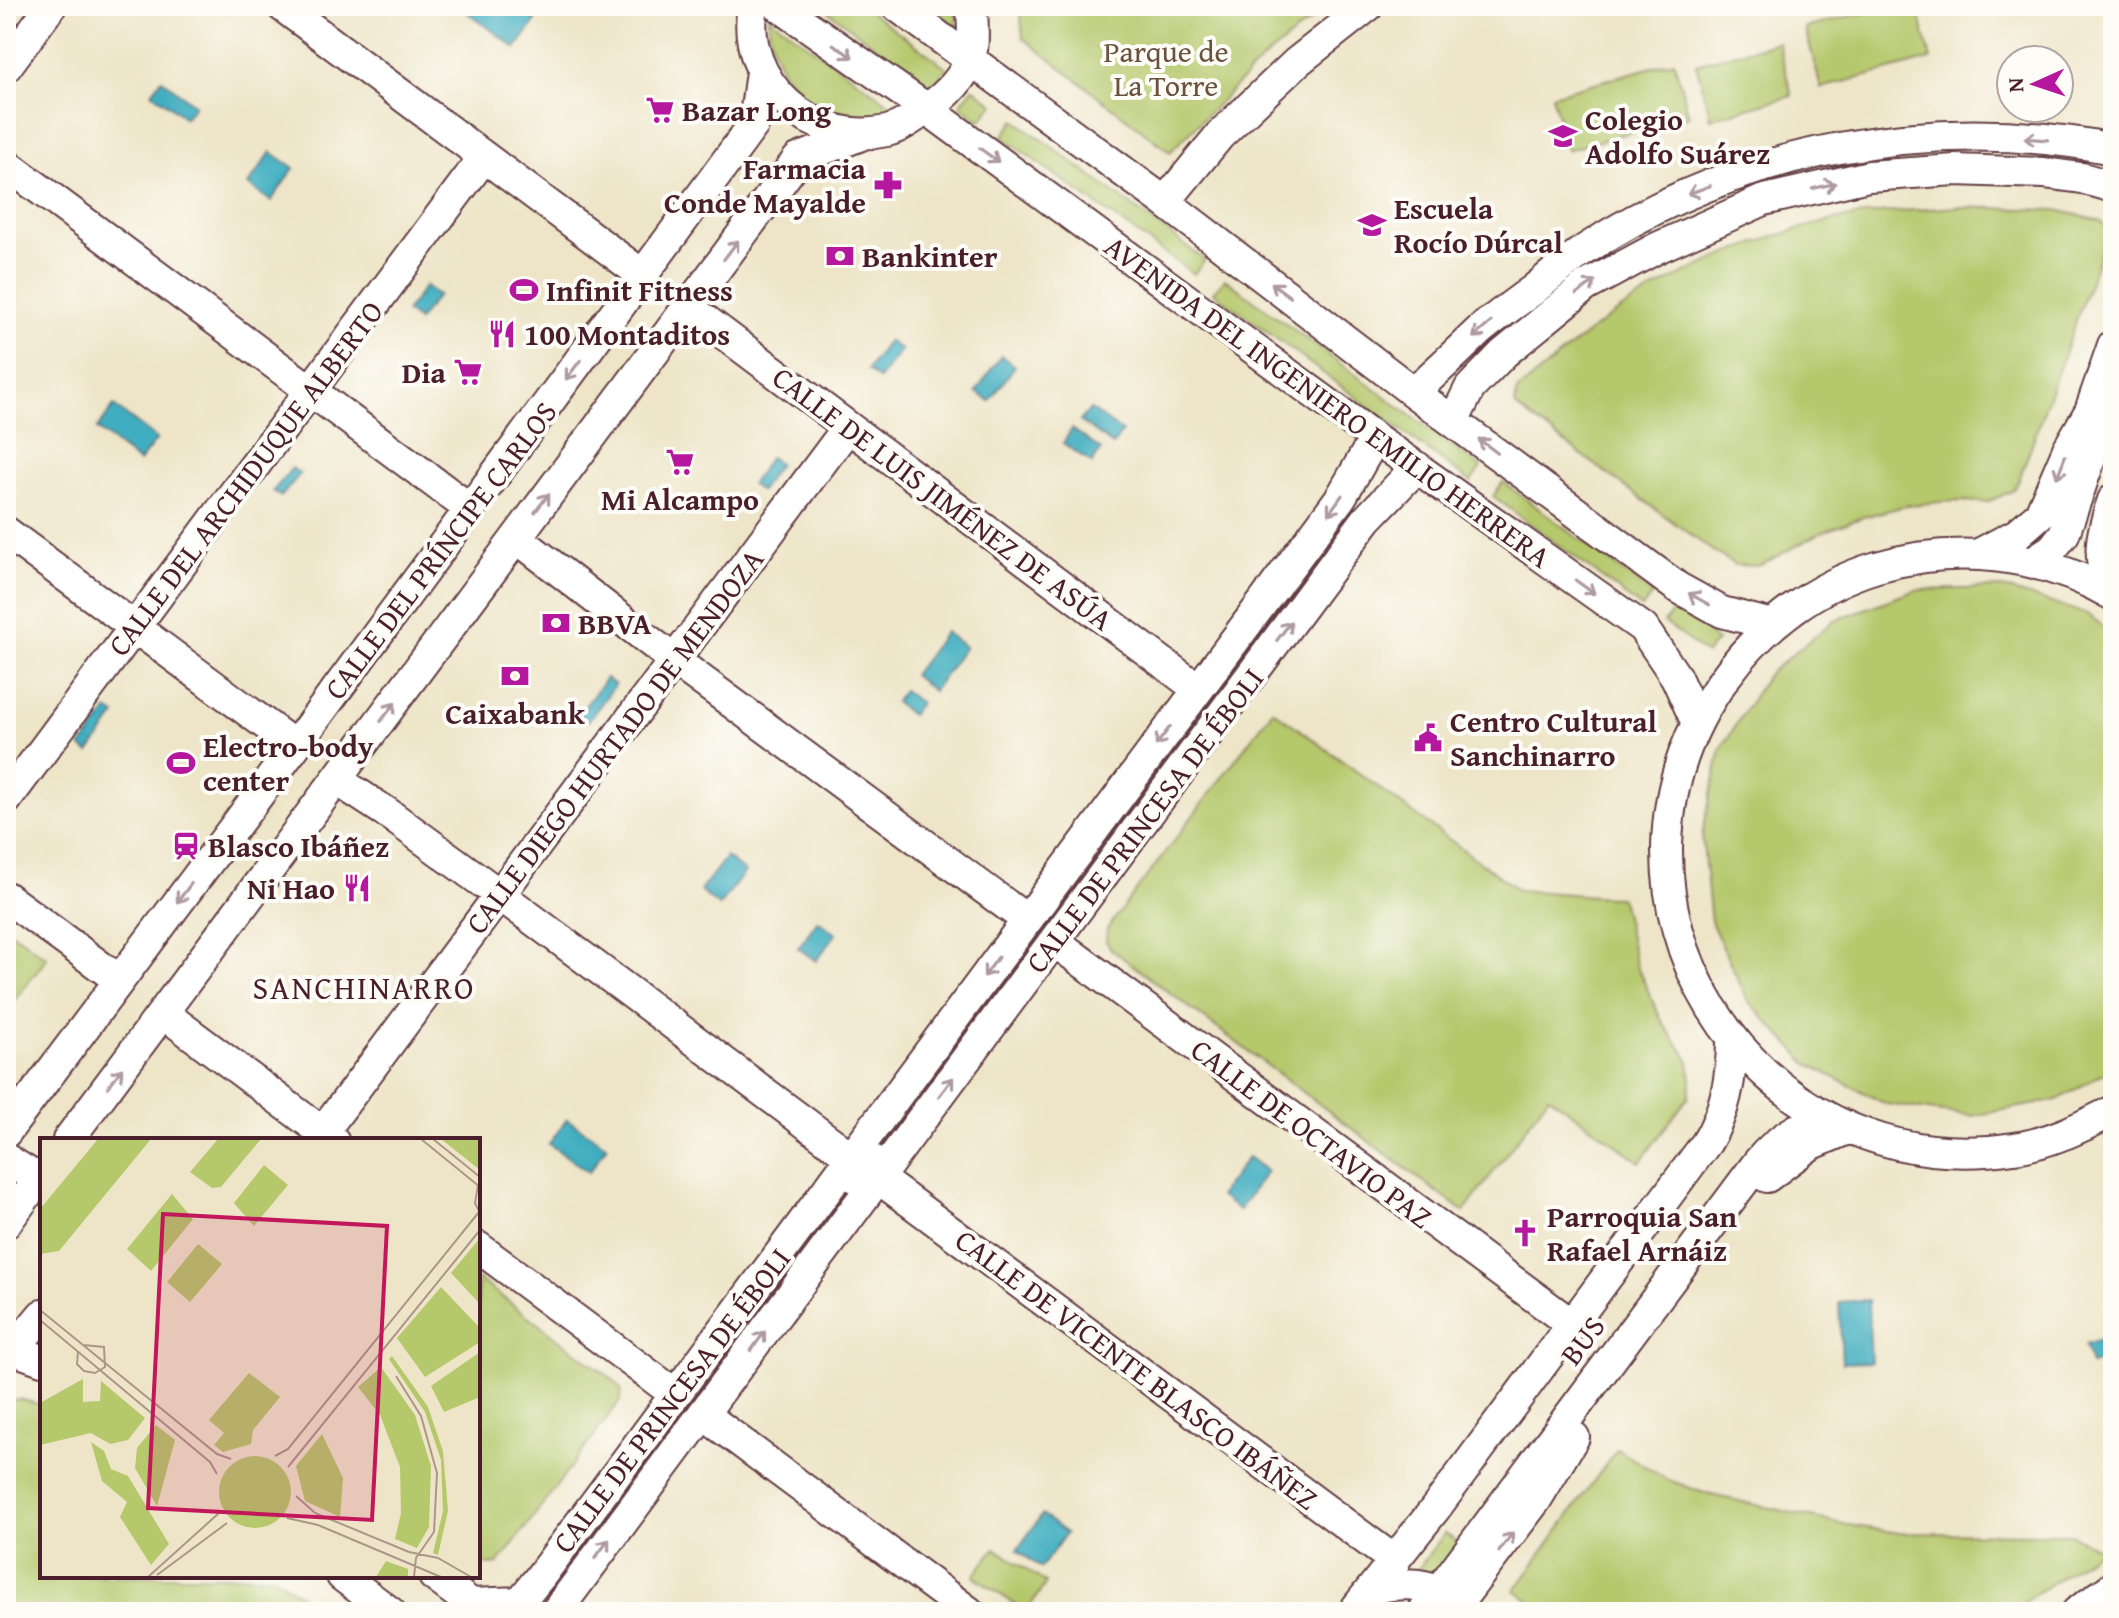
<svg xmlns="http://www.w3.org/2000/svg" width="2119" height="1618" font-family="'Gentium Book Plus',serif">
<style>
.green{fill:#b5c86c;stroke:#80744c;stroke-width:2}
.water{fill:#41aec0;stroke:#466676;stroke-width:2}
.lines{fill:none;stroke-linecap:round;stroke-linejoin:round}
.minor-casing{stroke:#633d43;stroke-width:34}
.minor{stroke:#fff;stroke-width:30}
.oneway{stroke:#ae9aa0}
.labels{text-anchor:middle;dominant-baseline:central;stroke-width:8;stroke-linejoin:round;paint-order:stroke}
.park-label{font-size:30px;fill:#6a523e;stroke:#fdfcf7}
.poi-label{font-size:30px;font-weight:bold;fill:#4a1f2b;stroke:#fdfcf7;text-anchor:start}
.street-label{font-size:30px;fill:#4a1f2b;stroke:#fdfcf7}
.neighbourhood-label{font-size:32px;letter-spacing:2px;fill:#4a1f2b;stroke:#fdfcf7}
.inset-road{fill:none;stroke:#ac9689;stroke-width:2}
.view{fill:#c2185b;fill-opacity:0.15;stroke:#c2185b;stroke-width:4}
.inset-edge{fill:none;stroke:#4a1f2b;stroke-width:4}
</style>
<rect width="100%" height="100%" fill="#fdfcf7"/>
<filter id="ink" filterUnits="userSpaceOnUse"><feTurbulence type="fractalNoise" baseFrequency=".0125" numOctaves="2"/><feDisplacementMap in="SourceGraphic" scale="16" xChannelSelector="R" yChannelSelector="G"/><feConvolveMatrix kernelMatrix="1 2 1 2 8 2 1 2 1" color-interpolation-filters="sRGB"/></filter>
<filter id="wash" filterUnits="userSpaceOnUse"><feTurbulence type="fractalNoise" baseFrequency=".006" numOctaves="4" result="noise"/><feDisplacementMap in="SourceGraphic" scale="32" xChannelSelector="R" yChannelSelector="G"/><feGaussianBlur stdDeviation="1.8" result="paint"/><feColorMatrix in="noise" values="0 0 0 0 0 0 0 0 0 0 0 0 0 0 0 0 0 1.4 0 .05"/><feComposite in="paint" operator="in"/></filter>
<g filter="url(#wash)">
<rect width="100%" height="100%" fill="#eee5c8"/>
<!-- green -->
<path class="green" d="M821,6H863L947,68L932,88Z
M928,6H955L958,28Z
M1020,6H1328L1262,60L1170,152L1023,38Z
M1891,6H1917L1931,59L1821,88L1805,28Z
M769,17L897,109C881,114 865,118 848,116C801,109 767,62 769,17Z
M1778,42L1792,96L1711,118L1696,64Z
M1674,61L1689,116L1567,150L1552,95Z
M973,88L994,104L980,121L960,105Z
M1015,120L1205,260L1194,274L1002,137Z
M1957,207L2057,210L2101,221L2108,231L2019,480L2012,491L1987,502L1953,501L1909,505L1863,517L1818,534L1759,566L1736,565L1714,552L1515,406L1517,391C1554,360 1592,327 1633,302C1690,266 1765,236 1830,221C1872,212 1915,210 1957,207Z
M1225,279L1481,467L1471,482L1213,292Z
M1503,482L1653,594L1642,608L1493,496Z
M2003,588L2087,614L2113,634V1068L2057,1100L1972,1116L1886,1104L1808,1064L1748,1001L1711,922L1702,835L1721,749L1767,675L1835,620L1916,590Z
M1677,607L1717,641L1706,654L1664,622Z
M1273,710L1518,890L1621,898L1636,965L1663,1023L1689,1060L1691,1082L1689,1096L1640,1162L1549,1096L1464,1212L1111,949L1106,941L1107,929Z
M6,928L47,958L6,1012Z
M783,1266L784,1279L734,1347L728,1341Z
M478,1279L616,1382L622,1391L620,1401L498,1564L487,1565L478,1558Z
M712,1359L721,1366L563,1575L555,1570Z
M19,1399L42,1405V1576H274L323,1612H6V1401Z
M1617,1449L1666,1479L1707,1494L1848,1525L1900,1533L2070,1534L2101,1549L2010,1612H1544L1515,1590Z
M1445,1533L1463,1547L1437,1581L1412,1577Z
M995,1548L1046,1583L1026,1612L974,1576Z"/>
<!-- water -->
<path class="water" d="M473,6H514L536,21L516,48L468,13Z
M162,79L195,105L185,118L152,92Z
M271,152L294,168L271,201L248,185Z
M425,286L438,295L418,321L406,312Z
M888,341L901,350L879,379L867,370Z
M1001,356L1015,366L990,401L976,392Z
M114,406L157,439L139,462L97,429Z
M1090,409L1122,432L1113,445L1080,421Z
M1072,429L1101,450L1092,463L1063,443Z
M770,457L779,464L760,491L751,484Z
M292,468L300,474L281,497L273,491Z
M945,632L965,647L933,691L913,675Z
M606,678L615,685L588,721L579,714Z
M903,690L920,703L911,715L895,702Z
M108,710L116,715L89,753L81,747Z
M726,857L745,872L719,906L700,891Z
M818,920L836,934L816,961L798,948Z
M567,1119L607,1146L589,1172L549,1144Z
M1248,1157L1267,1171L1239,1210L1219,1196Z
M1868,1300L1871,1362L1842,1363L1839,1302Z
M2113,1336V1357L2091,1365L2085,1345Z
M1042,1515L1066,1533L1041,1568L1017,1550Z"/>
</g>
<g filter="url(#ink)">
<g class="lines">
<defs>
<path id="minor" d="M282,6L644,276
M753,6C739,82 813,147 887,131C901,128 917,115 929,107C946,96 966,76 971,55C975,40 972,22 972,6
M779,6L927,109L1375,438L1643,628L1676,677L1696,721
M897,6L1165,202L1413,392L1677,587L1722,612L1772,625
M6,67L51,6
M6,164L470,509
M1165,202L1220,135L1297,62L1368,6
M688,307L1198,689
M1413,392C1437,372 1458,351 1480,330C1497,316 1515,303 1533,290C1550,276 1567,261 1586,249C1739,148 1934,114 2113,149
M1454,420L1470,388L1504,353L1586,286L1657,248L1764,200L1869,176L1955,170L2044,173L2082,178L2113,187
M6,532L295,746
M517,538L674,660L1027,920
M1979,554L2017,534L2040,514L2068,449L2090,411L2113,345
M2032,562L2052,549L2064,534L2108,407
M2112,594C2096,557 2100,537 2113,500
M2113,595C2041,553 1957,544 1877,567C1817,585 1764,624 1727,675C1567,890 1749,1188 2014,1148C2050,1143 2081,1127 2113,1111
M337,780L386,812L500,895L851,1157L856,1178
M6,800L484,157
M6,897L119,980
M1054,941L1571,1324
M163,1013L333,1140
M6,1132L295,746L754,124L761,72
M323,1132L848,427
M68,1140L798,159L861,135
M6,1159L38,1179L42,1185
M873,1160L878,1178L1395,1561
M1767,1177L1810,1145L1845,1130
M6,1223L42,1174
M478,1247L675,1394
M9,1348L42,1360
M6,1350L23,1338L42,1315
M703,1414L969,1612
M342,1576L390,1612
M434,1576L482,1612
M1374,1588C1403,1582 1430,1581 1455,1601
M471,1604L520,1602L540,1577L1341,497L1375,438
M556,1612L1367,519L1417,467
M1353,1612L1435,1509L1707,1142C1726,1111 1732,1075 1732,1039
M1423,1612L1759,1161C1778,1139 1798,1125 1827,1119
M1451,1612L1536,1500L1574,1437
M2077,1612L2113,1587"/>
</defs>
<!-- minor casing -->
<use href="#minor" class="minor-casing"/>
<!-- minor -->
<use href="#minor" class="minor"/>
</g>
<!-- one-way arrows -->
<defs><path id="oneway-shaft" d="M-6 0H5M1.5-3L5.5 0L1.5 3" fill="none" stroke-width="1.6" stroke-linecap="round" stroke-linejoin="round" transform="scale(2)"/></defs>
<g class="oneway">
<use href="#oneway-shaft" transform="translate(843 51) rotate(35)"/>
<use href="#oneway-shaft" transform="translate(2036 139) rotate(-176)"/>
<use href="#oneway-shaft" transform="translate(989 155) rotate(36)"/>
<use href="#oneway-shaft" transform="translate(1824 186) rotate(-13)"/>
<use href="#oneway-shaft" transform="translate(1699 190) rotate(159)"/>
<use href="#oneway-shaft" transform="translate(731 250) rotate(-53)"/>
<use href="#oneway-shaft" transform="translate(1586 288) rotate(-34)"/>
<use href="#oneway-shaft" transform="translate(1281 290) rotate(-143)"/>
<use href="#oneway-shaft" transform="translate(1482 330) rotate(139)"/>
<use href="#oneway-shaft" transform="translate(573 370) rotate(127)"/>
<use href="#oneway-shaft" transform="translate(1488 446) rotate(-143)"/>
<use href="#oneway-shaft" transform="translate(2061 467) rotate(111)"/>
<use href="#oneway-shaft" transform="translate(542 503) rotate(-53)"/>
<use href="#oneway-shaft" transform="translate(1335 505) rotate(126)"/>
<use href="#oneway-shaft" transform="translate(1585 587) rotate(36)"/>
<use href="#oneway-shaft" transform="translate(1699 599) rotate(-151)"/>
<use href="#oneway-shaft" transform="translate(1284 631) rotate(-53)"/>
<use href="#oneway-shaft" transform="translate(388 712) rotate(-53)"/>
<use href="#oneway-shaft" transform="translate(1163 736) rotate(127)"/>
<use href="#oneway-shaft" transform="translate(184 893) rotate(127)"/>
<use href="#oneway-shaft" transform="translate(991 967) rotate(126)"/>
<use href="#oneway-shaft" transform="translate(115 1078) rotate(-53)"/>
<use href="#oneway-shaft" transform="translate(946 1087) rotate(-53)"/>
<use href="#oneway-shaft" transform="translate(758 1341) rotate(-54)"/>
<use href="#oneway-shaft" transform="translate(1506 1542) rotate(-54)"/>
<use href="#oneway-shaft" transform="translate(602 1549) rotate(-53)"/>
</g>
</g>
<!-- icons -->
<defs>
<symbol id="supermarket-bare" viewBox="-9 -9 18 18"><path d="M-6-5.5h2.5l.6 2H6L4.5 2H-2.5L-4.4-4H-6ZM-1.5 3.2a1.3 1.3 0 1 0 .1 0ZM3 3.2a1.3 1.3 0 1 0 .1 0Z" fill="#b5179e" stroke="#fdfcf7" stroke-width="2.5" paint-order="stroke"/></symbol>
<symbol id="school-bare" viewBox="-9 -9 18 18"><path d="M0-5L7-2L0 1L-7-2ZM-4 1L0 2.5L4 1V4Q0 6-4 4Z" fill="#b5179e" stroke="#fdfcf7" stroke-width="2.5" paint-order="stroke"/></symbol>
<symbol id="pharmacy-bare" viewBox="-9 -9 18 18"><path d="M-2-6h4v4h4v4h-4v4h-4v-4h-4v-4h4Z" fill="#b5179e" stroke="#fdfcf7" stroke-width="2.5" paint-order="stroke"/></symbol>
<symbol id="bank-bare" viewBox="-9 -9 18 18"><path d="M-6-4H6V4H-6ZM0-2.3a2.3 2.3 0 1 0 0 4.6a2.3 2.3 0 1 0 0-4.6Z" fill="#b5179e" stroke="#fdfcf7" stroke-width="2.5" paint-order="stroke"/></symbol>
<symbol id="stadium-bare" viewBox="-9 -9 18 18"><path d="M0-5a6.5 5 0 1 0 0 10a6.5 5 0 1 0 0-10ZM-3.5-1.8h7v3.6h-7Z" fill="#b5179e" stroke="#fdfcf7" stroke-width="2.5" paint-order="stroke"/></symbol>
<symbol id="restaurant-bare" viewBox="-9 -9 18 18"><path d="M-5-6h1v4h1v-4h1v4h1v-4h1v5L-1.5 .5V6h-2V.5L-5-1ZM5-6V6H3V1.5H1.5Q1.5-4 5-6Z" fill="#b5179e" stroke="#fdfcf7" stroke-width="2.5" paint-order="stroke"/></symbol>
<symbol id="civic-bare" viewBox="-9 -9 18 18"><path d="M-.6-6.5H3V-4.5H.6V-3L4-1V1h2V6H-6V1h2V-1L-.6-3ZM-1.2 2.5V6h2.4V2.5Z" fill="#b5179e" stroke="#fdfcf7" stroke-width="2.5" paint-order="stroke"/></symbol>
<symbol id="station-bare" viewBox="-9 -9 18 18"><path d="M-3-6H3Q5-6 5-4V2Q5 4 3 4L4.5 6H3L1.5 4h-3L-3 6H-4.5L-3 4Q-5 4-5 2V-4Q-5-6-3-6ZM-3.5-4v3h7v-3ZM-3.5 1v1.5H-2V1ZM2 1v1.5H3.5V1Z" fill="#b5179e" stroke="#fdfcf7" stroke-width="2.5" paint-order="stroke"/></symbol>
<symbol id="church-bare" viewBox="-9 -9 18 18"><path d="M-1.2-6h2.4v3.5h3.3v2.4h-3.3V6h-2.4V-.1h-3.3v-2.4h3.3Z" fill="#b5179e" stroke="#fdfcf7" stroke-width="2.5" paint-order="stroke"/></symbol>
</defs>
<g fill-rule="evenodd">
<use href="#supermarket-bare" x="640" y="90" width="40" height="40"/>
<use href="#school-bare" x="1543" y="116" width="40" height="40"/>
<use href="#pharmacy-bare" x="868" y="165" width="40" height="40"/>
<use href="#school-bare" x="1352" y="205" width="40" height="40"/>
<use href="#bank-bare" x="820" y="236" width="40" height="40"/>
<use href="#stadium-bare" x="504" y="270" width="40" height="40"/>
<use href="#restaurant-bare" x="482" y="314" width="40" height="40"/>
<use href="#supermarket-bare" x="448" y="352" width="40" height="40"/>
<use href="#supermarket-bare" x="660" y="442" width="40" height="40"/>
<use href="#bank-bare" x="536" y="603" width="40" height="40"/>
<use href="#bank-bare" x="495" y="656" width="40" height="40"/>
<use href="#civic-bare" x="1408" y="718" width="40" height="40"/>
<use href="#stadium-bare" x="161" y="743" width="40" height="40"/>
<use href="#station-bare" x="166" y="826" width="40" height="40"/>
<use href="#restaurant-bare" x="337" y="868" width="40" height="40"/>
<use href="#church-bare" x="1505" y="1213" width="40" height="40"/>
</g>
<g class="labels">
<!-- park labels -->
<g class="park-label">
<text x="1166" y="51">Parque de<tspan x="1166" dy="34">La Torre</tspan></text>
</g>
<!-- poi labels -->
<g class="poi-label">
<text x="682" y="110">Bazar Long</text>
<text x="1585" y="119">Colegio<tspan x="1585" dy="34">Adolfo Suárez</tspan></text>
<text x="866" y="168" text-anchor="end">Farmacia<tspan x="866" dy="34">Conde Mayalde</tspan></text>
<text x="1394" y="208">Escuela<tspan x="1394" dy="34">Rocío Dúrcal</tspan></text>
<text x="862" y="256">Bankinter</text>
<text x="546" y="290">Infinit Fitness</text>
<text x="524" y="334">100 Montaditos</text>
<text x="446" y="372" text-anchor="end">Dia</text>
<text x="680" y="499" text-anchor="middle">Mi Alcampo</text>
<text x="578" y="623">BBVA</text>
<text x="515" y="713" text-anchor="middle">Caixabank</text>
<text x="1450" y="721">Centro Cultural<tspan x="1450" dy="34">Sanchinarro</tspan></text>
<text x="203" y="746">Electro-body<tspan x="203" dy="34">center</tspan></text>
<text x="208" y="846">Blasco Ibáñez</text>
<text x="335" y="888" text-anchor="end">Ni Hao</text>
<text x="1547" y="1216">Parroquia San<tspan x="1547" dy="34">Rafael Arnáiz</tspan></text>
</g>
<!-- street labels -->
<g class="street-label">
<text transform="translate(1328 401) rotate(36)">AVENIDA DEL INGENIERO EMILIO HERRERA</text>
<text transform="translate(245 478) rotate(-53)">CALLE DEL ARCHIDUQUE ALBERTO</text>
<text transform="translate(943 498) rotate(37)">CALLE DE LUIS JIMÉNEZ DE ASÚA</text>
<text transform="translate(440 550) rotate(-53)">CALLE DEL PRÍNCIPE CARLOS</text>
<text transform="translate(614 741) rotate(-53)">CALLE DIEGO HURTADO DE MENDOZA</text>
<text transform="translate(1144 820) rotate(-53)">CALLE DE PRINCESA DE ÉBOLI</text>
<text transform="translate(1312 1133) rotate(37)">CALLE DE OCTAVIO PAZ</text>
<text transform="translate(1582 1340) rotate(-53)">BUS</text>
<text transform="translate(1137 1369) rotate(37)">CALLE DE VICENTE BLASCO IBÁÑEZ</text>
<text transform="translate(671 1400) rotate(-53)">CALLE DE PRINCESA DE ÉBOLI</text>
</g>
<!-- neighbourhood labels -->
<g class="neighbourhood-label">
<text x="364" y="987">SANCHINARRO</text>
</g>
</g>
<!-- overview -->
<g transform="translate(40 1138)">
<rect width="440" height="440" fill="#eee5c8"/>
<path d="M58,1H111L19,113L0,116V71ZM178,1H221L181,49L172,50L150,34ZM401,1H440V32ZM224,27L248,47L214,88L194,65ZM132,56L153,81L111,133L87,111ZM440,100V166L411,135ZM158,106L182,126L150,164L127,144ZM401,149L440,190V204L385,239L357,200ZM440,214V259L404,274L391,248ZM352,218L388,269L403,313L408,373L398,417L393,415L403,373L401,322L385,274L349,221ZM341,229L375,277L391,328L389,389L377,410L355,401L361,375L360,329L340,277L318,249ZM209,235L240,259L213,292L211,306L183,314L174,307L184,295L169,282ZM43,241V264L60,263L61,243L105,280L88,302L70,306L51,295L0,307V265ZM116,287L135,302L117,368L95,330L97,310ZM282,296L303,340L300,379L265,363L256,328ZM51,304L64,313L71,331L88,338L129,406L111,427L80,379L87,364L62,343ZM179 354a36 36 0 1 1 72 0a36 36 0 1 1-72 0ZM346,423L368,431V439H336Z" fill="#b5c86c"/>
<path class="inset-road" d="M381,1L440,49M393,1L440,39M438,47L435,65L440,75M0,172L177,316L191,321M0,182L170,324L177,336M38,213L37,226L44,233L55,235L65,229L64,209L43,207M356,238L381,278L397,335L394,394L376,420L374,439M235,318L248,311L439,74M248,329L440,92M256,358L275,375L369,414L398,420L431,439M247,380L278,387L401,439M117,437L187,385M108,439L179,375"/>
<path class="view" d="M123,76L347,88L332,382L108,370Z"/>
<rect width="440" height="440" class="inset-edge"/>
</g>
<!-- margin -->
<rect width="2119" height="1618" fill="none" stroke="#fdfcf7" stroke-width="32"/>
<!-- north arrow -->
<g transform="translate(2035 84) rotate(267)"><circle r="38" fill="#fdfcf7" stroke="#b5a4a5" stroke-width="2"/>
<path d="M0-6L14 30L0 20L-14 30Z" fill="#b5179e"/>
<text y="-12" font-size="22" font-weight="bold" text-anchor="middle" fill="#4a1f2b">N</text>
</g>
</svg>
